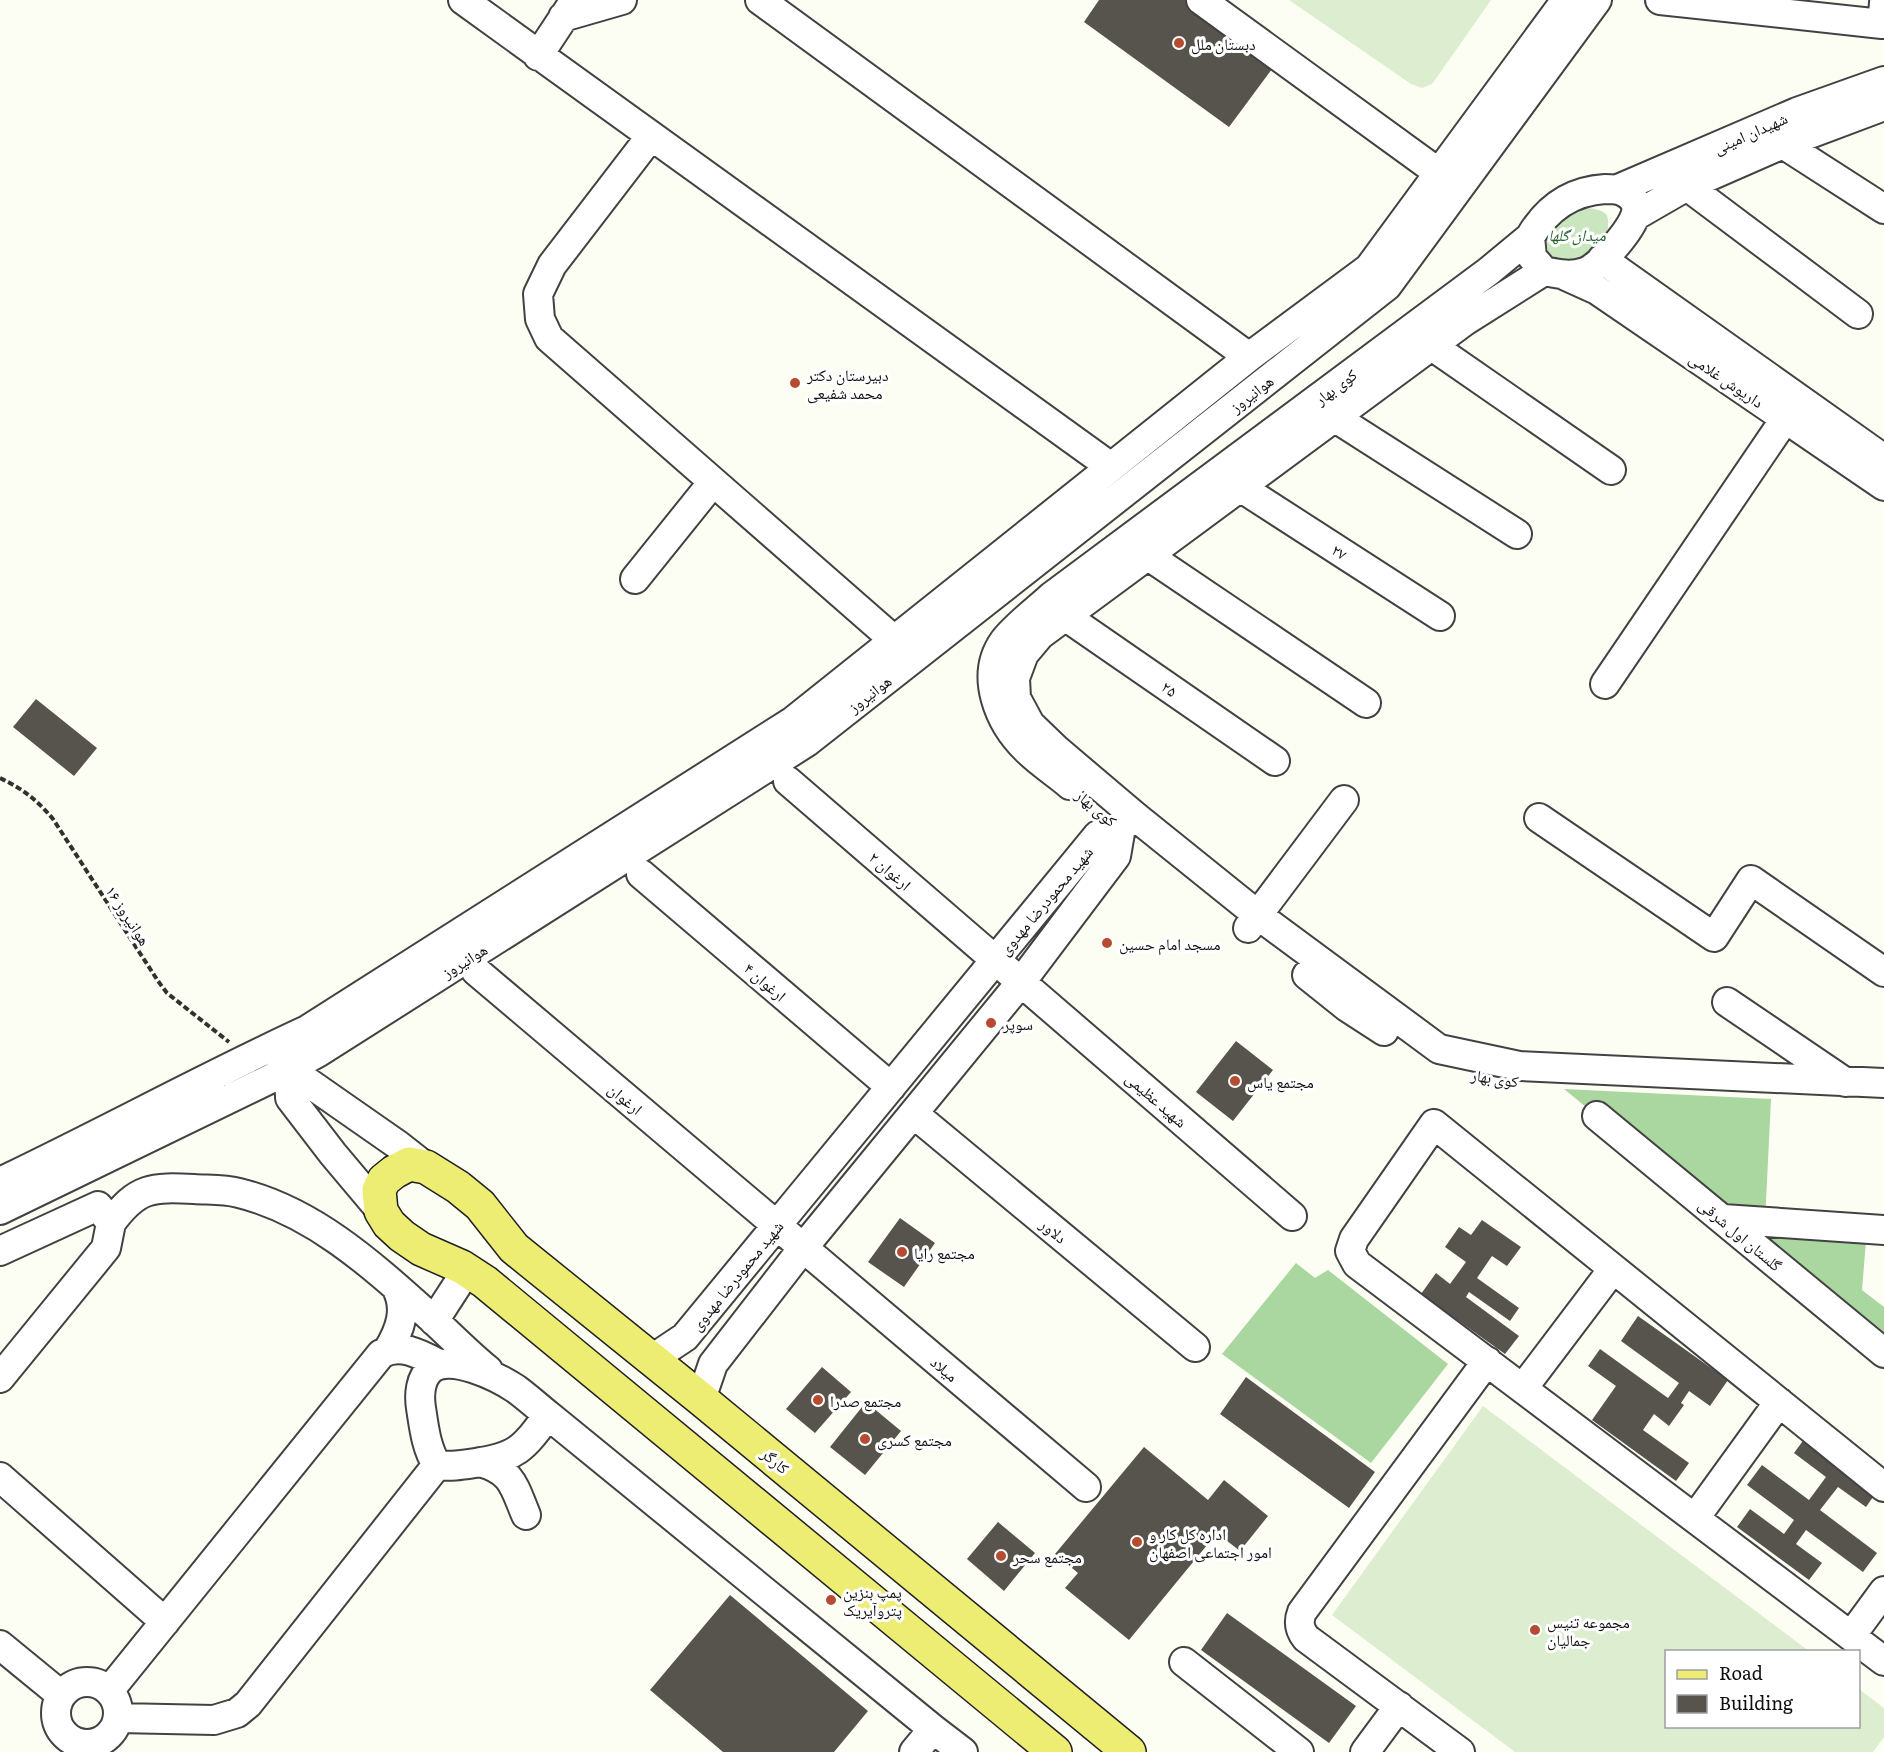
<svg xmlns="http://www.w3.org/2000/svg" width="1884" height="1752" font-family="Literata,'Noto Naskh Arabic',serif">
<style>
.green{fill:#c9e6be}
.forest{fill:#aad69f}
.pitch{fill:#dceecf}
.building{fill:#57534d}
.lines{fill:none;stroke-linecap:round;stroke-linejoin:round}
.minor-casing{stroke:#424242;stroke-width:32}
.major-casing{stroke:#202020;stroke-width:36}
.path{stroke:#313131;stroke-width:4;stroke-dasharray:6 3;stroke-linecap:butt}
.minor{stroke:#fff;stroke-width:28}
.major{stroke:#eded74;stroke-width:33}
.poi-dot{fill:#b54c32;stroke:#fff;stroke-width:2}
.labels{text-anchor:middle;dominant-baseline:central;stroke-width:6;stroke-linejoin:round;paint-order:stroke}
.poi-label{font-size:16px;fill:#0f0f0f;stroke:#fff;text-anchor:start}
.street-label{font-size:16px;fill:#0f0f0f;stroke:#fff}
.park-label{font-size:16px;font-style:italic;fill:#246227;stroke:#fff}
</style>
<rect width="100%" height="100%" fill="#fdfef3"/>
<!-- green -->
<path class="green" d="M1589,208C1595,209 1602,210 1606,214C1609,218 1608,224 1608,228C1607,233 1605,236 1602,241C1589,260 1570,263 1549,256L1546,239C1555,221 1569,210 1589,208Z"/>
<!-- forest -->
<path class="forest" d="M1564,1089L1771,1099L1765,1222L1867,1229L1862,1290L1884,1307V1341L1723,1219Z
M1296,1263L1315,1278L1328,1270L1448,1364L1371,1463L1222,1354Z"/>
<!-- pitch -->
<path class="pitch" d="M1289,0H1491L1440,73L1432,84L1422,88L1411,84Z
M1483,1406L1809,1651L1666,1652V1726H1858L1859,1689L1884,1708V1737L1873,1752H1515L1332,1615Z"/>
<!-- building -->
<path class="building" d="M1099,0H1186L1275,65L1229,127L1084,22Z
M36,699L97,748L74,776L13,727Z
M1236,1041L1273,1070L1233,1121L1196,1092Z
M900,1218L935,1243L904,1287L868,1262Z
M1482,1220L1521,1247L1507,1266L1492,1256L1477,1278L1519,1308L1510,1321L1469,1292L1466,1297L1519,1336L1505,1354L1421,1294L1436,1273L1450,1284L1466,1262L1445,1247L1459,1227L1471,1235Z
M1638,1316L1728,1380L1710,1406L1689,1391L1681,1403L1684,1405L1669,1426L1654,1414L1643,1430L1689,1463L1676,1481L1592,1420L1616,1386L1588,1366L1600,1349L1668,1398L1679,1383L1621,1341Z
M822,1367L851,1392L815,1433L786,1409Z
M1246,1377L1375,1472L1349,1508L1220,1414Z
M866,1402L901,1431L865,1475L830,1447Z
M1808,1434L1880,1487L1866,1507L1838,1487L1820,1510L1877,1553L1863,1572L1806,1530L1796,1544L1822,1563L1809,1580L1737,1527L1750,1509L1784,1534L1794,1520L1747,1485L1762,1465L1809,1500L1826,1477L1794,1453Z
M1144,1447L1208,1500L1224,1480L1268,1516L1240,1551L1217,1533L1129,1640L1065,1588L1078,1573L1055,1554Z
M998,1522L1035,1553L1004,1591L967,1559Z
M730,1595L868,1711L834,1752H723L650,1690Z
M1227,1613L1356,1706L1329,1743L1201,1650Z"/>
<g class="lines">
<defs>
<path id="minor" d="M463,0L1111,467
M760,0L1249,357
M1201,0L1439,173
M1660,0L1882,24L1884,3
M563,17L622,0
M538,56L575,0
M651,136L552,265L538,294L540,319L549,338L894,640
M1783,144L1884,209
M1687,186L1858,314
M1618,189L1797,112L1884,81
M1635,216L1687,186L1783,144L1884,106
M1602,259L1884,459
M1544,271L1532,257L1530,237C1547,208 1572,191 1605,189C1618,189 1625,190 1634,200C1636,204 1637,208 1636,213C1632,229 1600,267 1585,272C1570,277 1558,274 1544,271L1465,321L1040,635L1024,654L1015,678L1016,698L1030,724L1057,750L1136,817L1259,916L1439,1049L1519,1066L1884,1083
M1566,276L1597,290L1884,486
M1432,346L1611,470
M1334,417L1517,534
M1240,487L1440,616
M1147,555L1366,703
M635,579L713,482
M1065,616L1275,761
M1605,684L1785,419
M788,781L1292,1216
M1070,785C1056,773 1040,763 1027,750C999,723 979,676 1004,641C1014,627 1038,609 1052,596L1489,271L1530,237
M1539,818L1714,937L1751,880L1884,972
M641,874L891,1087
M1248,928L1344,800
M476,971L1086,1487
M1307,975L1347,1007L1384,1031
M1727,1002L1845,1082
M280,1055L289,1069L398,1145L426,1167
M289,1069L290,1098L333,1154L381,1211
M914,1114L1195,1347
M1597,1116L1884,1353
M0,1182C103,1133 203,1078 307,1030L793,721L1249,357L1369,268L1566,0
M0,1210L272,1078L319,1052L807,742L1387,286L1597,0
M1723,1219L1884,1230
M111,1223C137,1187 152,1187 194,1189C209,1190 224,1189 239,1193C313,1211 372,1265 428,1315C448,1333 467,1353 488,1370
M0,1251L98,1206L111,1223L106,1248L0,1378
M434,1321L467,1270
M388,1350C400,1330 408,1309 396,1287
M652,1359L685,1337L1098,835L1121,827L1136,817
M1523,1388L1613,1269
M701,1399L713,1364L803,1248L1021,982L1116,856L1121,827
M548,1415C523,1449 517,1457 475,1463C462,1465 450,1467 437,1465C426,1448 424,1427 421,1408C419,1395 420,1378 431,1369C450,1353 498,1377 516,1389C527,1397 538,1407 548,1415L933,1729L963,1752
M480,1462C513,1471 514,1487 526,1515
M0,1477L165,1622
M1884,1487L1434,1124L1354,1239L1350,1251L1357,1264L1884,1661
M1695,1518L1779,1402
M1851,1636L1884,1591
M0,1645L61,1695
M1184,1662L1299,1752
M56 1713a31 31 0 1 1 62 0a31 31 0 1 1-62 0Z
M109,1691L381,1354C400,1342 422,1355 439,1364
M118,1718L214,1720L237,1713L248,1704L437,1465
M914,1752L933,1729
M1365,1752L1399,1706
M1460,1752L1306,1638C1299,1629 1298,1622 1302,1612L1487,1361"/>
<path id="major" d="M1055,1752L485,1282L462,1267L421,1249L402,1236L389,1224L381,1211L379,1190L384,1180L394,1172L409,1164L426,1167L458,1187L480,1205L514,1248L701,1399L1129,1752"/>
</defs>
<!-- minor casing -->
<use href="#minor" class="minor-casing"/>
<!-- major casing -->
<use href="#major" class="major-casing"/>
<!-- path -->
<path class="path" d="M0,778C23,789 36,799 53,819L158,981L167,993L229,1042"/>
<!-- minor -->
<use href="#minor" class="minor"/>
<!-- major -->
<use href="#major" class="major"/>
</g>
<!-- markers -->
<g class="poi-dot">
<circle cx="1179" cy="43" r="6"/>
<circle cx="795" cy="383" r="6"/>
<circle cx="1107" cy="943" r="6"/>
<circle cx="991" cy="1023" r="6"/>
<circle cx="1235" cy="1081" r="6"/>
<circle cx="902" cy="1252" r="6"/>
<circle cx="818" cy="1400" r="6"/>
<circle cx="865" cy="1439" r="6"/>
<circle cx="1137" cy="1542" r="6"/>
<circle cx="1001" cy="1556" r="6"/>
<circle cx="831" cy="1600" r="6"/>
<circle cx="1535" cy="1630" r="6"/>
</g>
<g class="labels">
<!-- poi labels -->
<g class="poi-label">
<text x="1191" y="43">دبستان ملل</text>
<text x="807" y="374">دبیرستان دکتر<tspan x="807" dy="18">محمد شفیعی</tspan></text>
<text x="1119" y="943">مسجد امام حسین</text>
<text x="1003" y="1023">سوپر</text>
<text x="1247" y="1081">مجتمع یاس</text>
<text x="914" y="1252">مجتمع رایا</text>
<text x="830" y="1400">مجتمع صدرا</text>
<text x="877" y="1439">مجتمع کسری</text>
<text x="1149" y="1533">اداره کل کار و<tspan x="1149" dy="18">امور اجتماعی اصفهان</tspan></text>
<text x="1013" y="1556">مجتمع سحر</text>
<text x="843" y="1591">پمپ بنزین<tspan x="843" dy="18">پتروآیریک</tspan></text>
<text x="1547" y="1621">مجموعه تنیس<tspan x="1547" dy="18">جمالیان</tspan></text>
</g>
<!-- street labels -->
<g class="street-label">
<text transform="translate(1750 132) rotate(-24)">شهیدان امینی</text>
<text transform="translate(1727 379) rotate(34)">داریوش غلامی</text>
<text transform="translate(1335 386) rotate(-37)">کوی بهار</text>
<text transform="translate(1251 393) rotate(-38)">هوانیروز</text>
<text transform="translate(1340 551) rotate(33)">۲۷</text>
<text transform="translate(1170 688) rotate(35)">۲۵</text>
<text transform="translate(869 693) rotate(-38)">هوانیروز</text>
<text transform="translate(1097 807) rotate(40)">کوی بهار</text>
<text transform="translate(891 870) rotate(41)">ارغوان ۲</text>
<text transform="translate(1045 900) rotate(-50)">شهید محمودرضا مهدوی</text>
<text transform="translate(129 915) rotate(57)">هوانیروز ۱۶</text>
<text transform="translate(464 960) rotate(-32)">هوانیروز</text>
<text transform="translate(766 981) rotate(41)">ارغوان ۴</text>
<text transform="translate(1495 1077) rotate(9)">کوی بهار</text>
<text transform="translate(626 1098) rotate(40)">ارغوان</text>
<text transform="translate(1157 1099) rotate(41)">شهید عظیمی</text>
<text transform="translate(1054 1230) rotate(40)">دلاور</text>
<text transform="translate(1741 1234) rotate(40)">گلستان اول شرقی</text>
<text transform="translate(736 1275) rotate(-51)">شهید محمودرضا مهدوی</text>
<text transform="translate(945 1368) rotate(40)">میلاد</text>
<text transform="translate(776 1460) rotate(40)">کارگر</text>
</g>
<!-- park labels -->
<g class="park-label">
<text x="1577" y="234">میدان گلها</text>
</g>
</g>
<!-- legend -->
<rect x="1665" y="1650" width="195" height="78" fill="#ffffff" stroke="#9f9f9f" stroke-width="1.5"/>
<rect x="1677" y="1670" width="30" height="9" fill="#eded74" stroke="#9f9f9f" stroke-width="1.5"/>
<text x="1719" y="1680" font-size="18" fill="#0f0f0f">Road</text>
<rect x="1677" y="1695" width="30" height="18" fill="#57534d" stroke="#9f9f9f" stroke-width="1.5"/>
<text x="1719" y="1710" font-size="18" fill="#0f0f0f">Building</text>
</svg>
